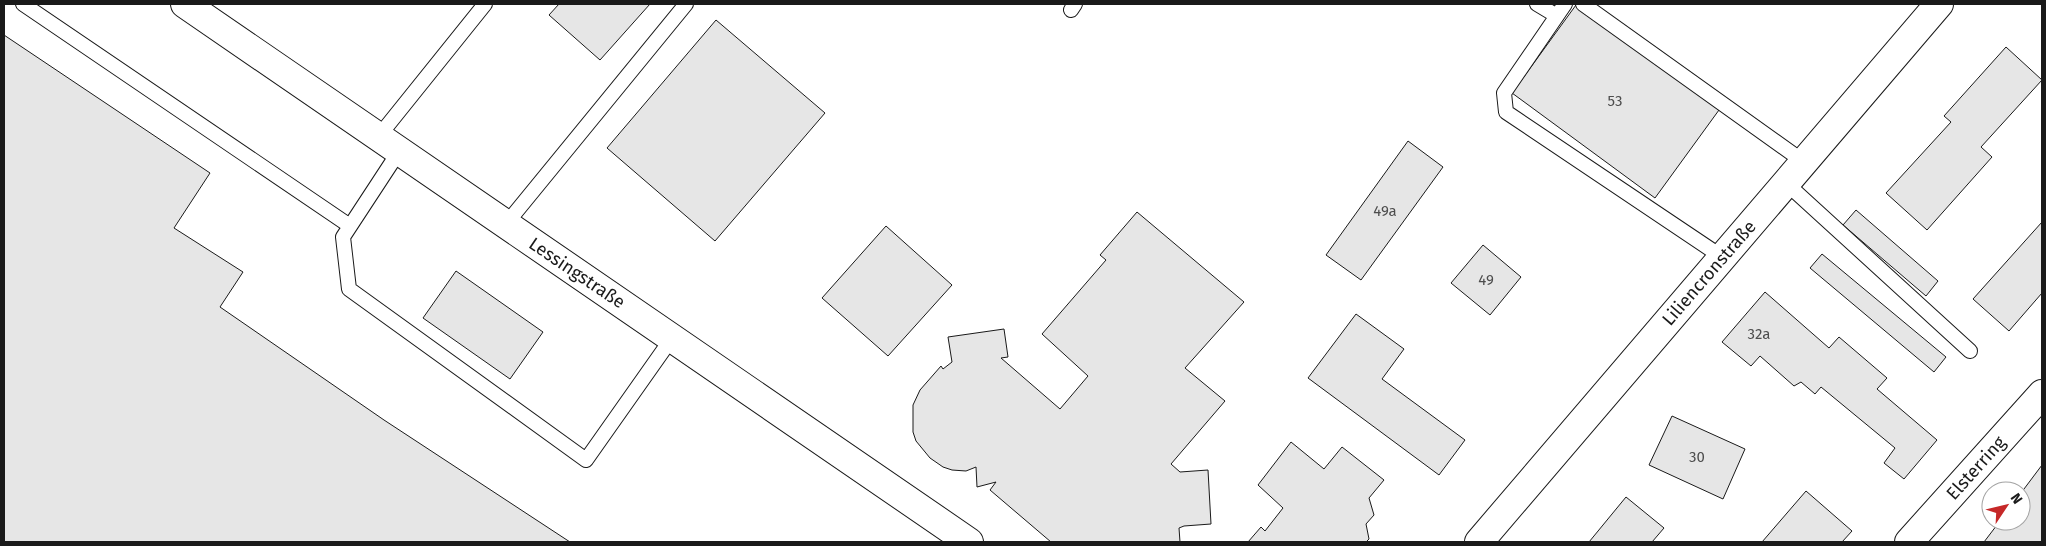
<svg xmlns="http://www.w3.org/2000/svg" width="2046" height="546" font-family="'Fira Sans',sans-serif">
<style>
.building{fill:#e6e6e6;stroke:#1a1a1a}
.lines{fill:none;stroke-linecap:round;stroke-linejoin:round}
.lane-casing{stroke:#1a1a1a;stroke-width:16}
.street-casing{stroke:#1a1a1a;stroke-width:30}
.secondary-casing{stroke:#1a1a1a;stroke-width:30}
.lane{stroke:#fff;stroke-width:14}
.street{stroke:#fff;stroke-width:28}
.secondary{stroke:#fff;stroke-width:28}
.labels{text-anchor:middle;dominant-baseline:central;stroke-width:4;stroke-linejoin:round;paint-order:stroke}
.number-label{font-size:15px;fill:#4d4d4d}
.street-label{font-size:18px;fill:#1a1a1a;stroke:#fff}
</style>
<rect width="100%" height="100%" fill="#fff"/>
<!-- building -->
<path class="building" d="M559,4H650L600,60L549,15Z
M1576,5L1719,110L1655,198L1512,93Z
M716,20L825,113L715,241L607,148Z
M4,35L210,173L174,228L243,272L220,307L384,420L570,542H4Z
M2006,47L2042,80L1981,147L1992,157L1927,230L1886,193L1951,122L1944,116Z
M1408,141L1443,167L1361,280L1326,255Z
M1856,210L1938,281L1926,296L1843,225Z
M1137,212L1244,302L1185,368L1225,401L1171,464L1180,472L1208,470L1211,524L1184,526L1179,528L1180,542H1051L990,490L996,482L977,487L976,467L966,471L952,470L943,467L930,458L916,441L913,432V405L920,390L941,366L943,369L952,362L948,337L1004,329L1008,357L1001,358L1060,409L1088,376L1042,334L1106,260L1100,255Z
M2042,222V293L2009,331L1973,299Z
M886,226L952,285L888,356L822,298Z
M1483,245L1521,277L1490,315L1451,283Z
M1822,254L1946,357L1934,372L1810,268Z
M456,271L543,332L510,379L423,318Z
M1765,292L1829,348L1839,337L1887,378L1877,389L1937,440L1904,479L1884,463L1895,448L1821,387L1815,394L1801,382L1794,386L1760,356L1751,366L1722,342Z
M1356,314L1404,349L1382,379L1465,440L1439,475L1308,378Z
M1672,416L1745,449L1723,499L1649,465Z
M1291,442L1324,469L1342,447L1384,480L1369,498L1374,515L1366,524L1369,539L1366,542H1248L1261,527L1265,531L1283,508L1258,485Z
M2042,465V542H1984L2000,521H2021V493Z
M1806,491L1852,531L1842,542H1762Z
M1626,497L1664,528L1652,542H1589Z"/>
<g class="lines">
<defs>
<path id="lane" d="M23,4L350,226
M1537,4L1557,16
M1565,4L1504,93L1506,112L1722,257
M1583,4L1804,162
M1071,10L1075,4
M379,136L485,4
M400,150L343,237L349,289L586,460L672,338
M1786,183L1970,351
M506,224L686,4"/>
<path id="street" d="M185,4L969,542
M1909,542L2042,394"/>
<path id="secondary" d="M1479,542L1939,4"/>
</defs>
<!-- lane casing -->
<use href="#lane" class="lane-casing"/>
<!-- street casing -->
<use href="#street" class="street-casing"/>
<!-- secondary casing -->
<use href="#secondary" class="secondary-casing"/>
<!-- lane -->
<use href="#lane" class="lane"/>
<!-- street -->
<use href="#street" class="street"/>
<!-- secondary -->
<use href="#secondary" class="secondary"/>
</g>
<g class="labels">
<!-- number labels -->
<g class="number-label">
<text x="1615" y="101">53</text>
<text x="1385" y="211">49a</text>
<text x="1486" y="280">49</text>
<text x="1759" y="334">32a</text>
<text x="1697" y="457">30</text>
</g>
<!-- street labels -->
<g class="street-label">
<text transform="translate(577 273) rotate(34)">Lessingstraße</text>
<text transform="translate(1709 273) rotate(-49)">Liliencronstraße</text>
<text transform="translate(1976 468) rotate(-48)">Elsterring</text>
</g>
</g>
<!-- border -->
<rect width="2046" height="546" fill="none" stroke="#1a1a1a" stroke-width="10"/>
<!-- north arrow -->
<g transform="translate(2006 506) rotate(55)"><circle r="24" fill="#ffffff" stroke="#a3a3a3"/>
<path d="M0-4L9 19L0 12L-9 19Z" fill="#c62828"/>
<text y="-8" font-size="14" font-weight="bold" text-anchor="middle" fill="#1a1a1a">N</text>
</g>
</svg>
